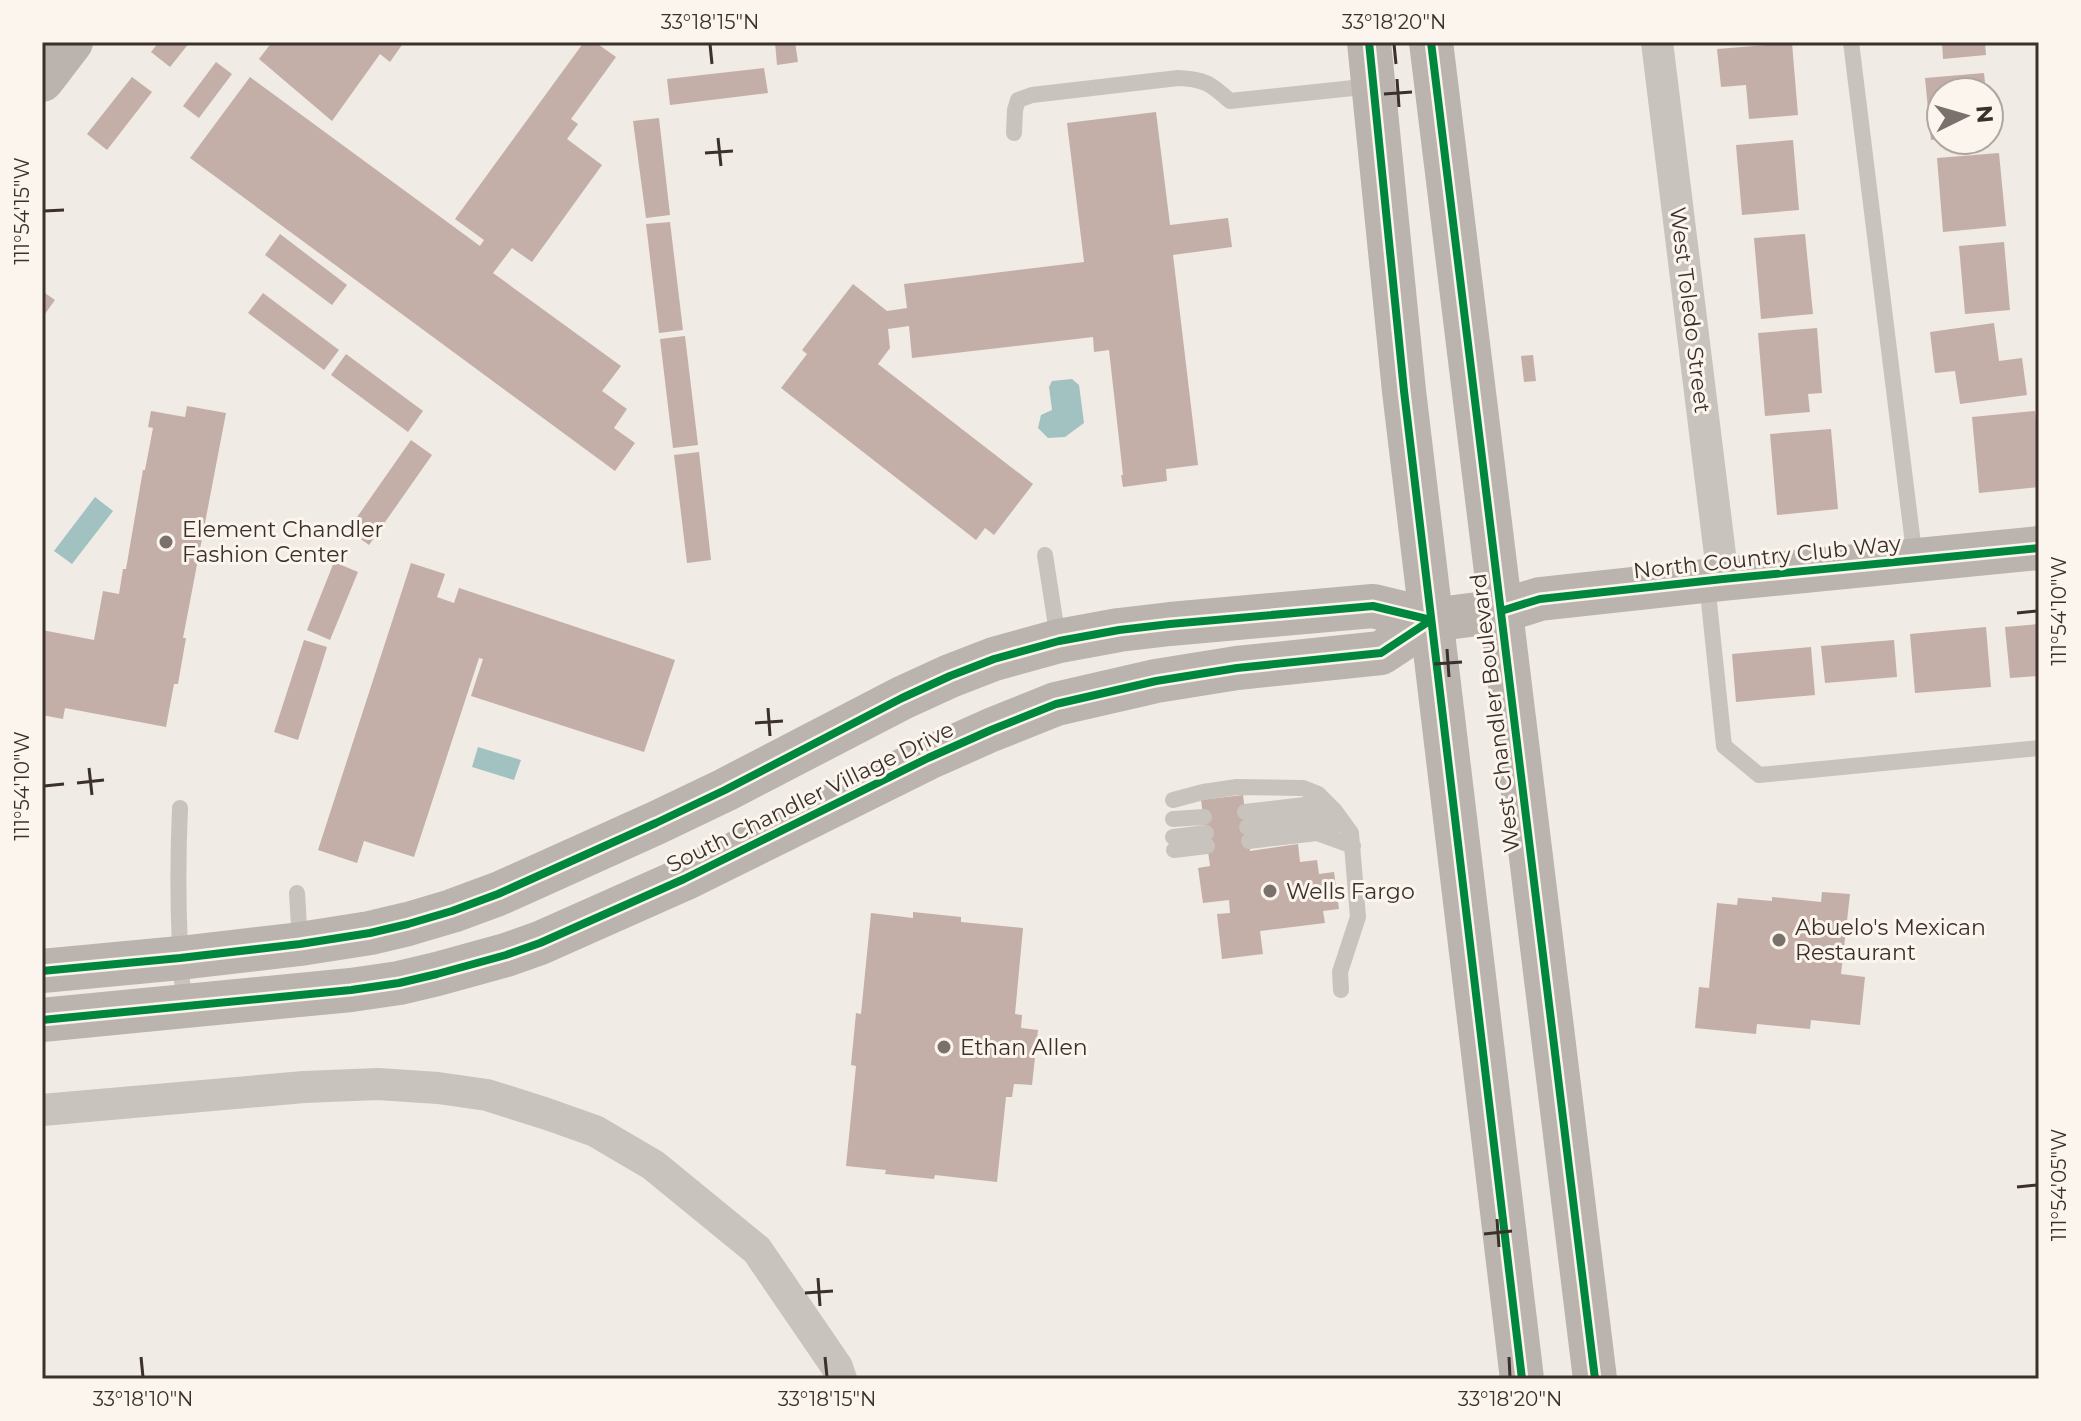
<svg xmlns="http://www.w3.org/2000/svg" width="2081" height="1421" font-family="Montserrat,sans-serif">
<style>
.water{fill:#a1c2c1}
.building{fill:#c3afa7}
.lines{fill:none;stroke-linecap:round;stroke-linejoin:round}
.lane{stroke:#c9c3be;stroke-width:16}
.street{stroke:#c9c3be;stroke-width:32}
.secondary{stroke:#bab3ae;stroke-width:44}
.cycleway-casing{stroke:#fbf5ee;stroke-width:13}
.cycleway{stroke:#00873e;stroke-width:8}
.ticks{fill:none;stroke:#3b302b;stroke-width:3}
.poi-dot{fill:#7a716c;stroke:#fbf5ee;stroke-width:3}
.labels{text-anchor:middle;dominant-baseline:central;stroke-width:6;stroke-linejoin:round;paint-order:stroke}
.street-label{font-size:22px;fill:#3b302b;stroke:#fbf5ee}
.poi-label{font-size:22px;fill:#3b302b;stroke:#fbf5ee;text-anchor:start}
.neatline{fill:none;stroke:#3b302b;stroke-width:3}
.ticks-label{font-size:20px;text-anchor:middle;fill:#3b302b}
</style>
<rect width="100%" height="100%" fill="#f0ebe5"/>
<!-- water -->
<path class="water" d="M1072,379L1079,385L1084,423L1065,437L1048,438L1038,428L1041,415L1052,410L1049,387L1052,381Z
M95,497L113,511L72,564L54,551Z
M478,747L521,760L514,780L472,767Z"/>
<!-- building -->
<path class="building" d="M159,42H190L170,67L151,52Z
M272,42H404L390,62L380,54L332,121L259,59Z
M584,42H595L616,57L571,119L578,124L567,139L602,165L532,262L512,248L493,273L621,366L602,391L627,409L614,428L635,443L615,471L190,158L250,77L480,246L484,240L455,219Z
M775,42H795L798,62L777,65Z
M1942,42H1985L1986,55L1943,59Z
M1792,43L1798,115L1749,119L1746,85L1721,87L1717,49Z
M216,62L232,74L199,118L183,106Z
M764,68L768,93L670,105L667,79Z
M1984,73L1986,92H1941V139L1931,140L1925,78Z
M132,77L152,92L107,150L87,134Z
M1156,112L1170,225L1228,218L1232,247L1173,255L1198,465L1166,469L1167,481L1123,487L1121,475H1123L1109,350L1094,352L1093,337L912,358L909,326L888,329L890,348L878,364L1033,484L994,535L985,528L976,540L781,388L807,354L802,350L853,284L887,311L907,308L904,284L1084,262L1067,123Z
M659,118L670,215L646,218L633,121Z
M1793,140L1799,210L1742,215L1736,145Z
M1999,153L2006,226L1943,232L1937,158Z
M670,222L683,330L659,333L646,224Z
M280,234L347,285L332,305L265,255Z
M1805,234L1813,314L1761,319L1754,238Z
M2004,242L2010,310L1965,314L1959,246Z
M42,291L55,300L42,318Z
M263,293L339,350L324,370L248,313Z
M1994,323L1999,361L2022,358L2027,395L1960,404L1955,371L1935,373L1930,332Z
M1817,328L1822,393L1808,394L1810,412L1765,416L1758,333Z
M685,336L698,445L673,448L660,339Z
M346,354L423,411L408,432L331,375Z
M1533,355L1536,381L1524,382L1521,356Z
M187,406L226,413L183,638H186L178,684H174L166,727L65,708L63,719L42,715V630L94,640L103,591L119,594L123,569H126L143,470H145L153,428L148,427L151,411L185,417Z
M2035,411L2039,449V487L1979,493L1972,417Z
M1831,429L1838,509L1777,515L1770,434Z
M411,440L432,455L369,545L348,530Z
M699,452L711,560L687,563L674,455Z
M334,562L358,572L330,640L307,630Z
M411,563L445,574L437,597L454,603L459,588L675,660L644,752L471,696L483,659L479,658L414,857L364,841L357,863L318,850Z
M2039,624V676L2010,678L2005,627Z
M1986,627L1991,687L1915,693L1910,634Z
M304,640L327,647L298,740L274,732Z
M1894,640L1897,677L1825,683L1821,646Z
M1811,647L1815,695L1736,702L1732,654Z
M1243,795L1250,851L1298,844L1300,862L1317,860L1319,874L1334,872L1339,909L1323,911L1325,923L1260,931L1263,954L1222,959L1217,914L1230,913L1229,900L1203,903L1198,868L1210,866L1201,800Z
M1822,892L1850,894L1841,974L1865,977L1860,1025L1811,1020L1810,1029L1757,1024L1756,1034L1695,1028L1699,987L1709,988L1717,903L1737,905L1738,898L1772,901V897L1821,902Z
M913,912L961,917V922L1023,928L1015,1014L1022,1015L1021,1028L1038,1030L1032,1085L1014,1084L1012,1097H1006L997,1182L935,1175L934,1179L885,1174L886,1170L846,1166L856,1066L851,1065L856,1013L861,1014L871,913L913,918Z"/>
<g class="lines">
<!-- lane -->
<path class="lane" d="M1851,42L1915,560
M1014,133L1015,110L1018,100L1032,95L1178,78C1205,79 1211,84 1230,101L1372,86
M1045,555L1058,639
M1707,583L1724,746L1759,775L2039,748
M1173,800L1203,792L1237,787L1303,788L1318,794L1335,811L1351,833L1358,917L1340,972L1341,990
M180,808C177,874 178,939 184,1006
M1245,812L1313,804L1330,809
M1173,819L1204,817
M1247,827L1323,819L1346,826
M1173,837L1206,833
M1249,841L1317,833L1353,846
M1174,850L1207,846
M297,893L300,943"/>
<!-- street -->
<path class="street" d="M1657,42L1723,579
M42,1110L304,1087L378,1084L438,1088L487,1095L547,1114L595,1131L653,1165L757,1250L837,1367L841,1379"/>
<!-- secondary -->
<path class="secondary" d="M1369,42L1404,391L1522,1379
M1431,42L1595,1379
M42,80L71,42
M42,971L180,958L300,944L370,933L408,924L452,911L498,894L656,823L725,790L902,698L950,676L994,659L1059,641L1119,630L1170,624L1373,606L1431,620L1501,611L1540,599L1723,579L2039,548
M42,1020L351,990L399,983L437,974L506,955L540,943L684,879L928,758L991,730L1056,704L1156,681L1237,668L1381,653L1431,620"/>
<defs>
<path id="cycleway" d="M1369,42L1404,391L1522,1379
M1431,42L1595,1379
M1501,611L1540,599L1723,579L2039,548
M42,971L180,958L300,944L370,933L408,924L452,911L498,894L656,823L725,790L902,698L950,676L994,659L1059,641L1119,630L1170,624L1373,606L1431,620
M42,1020L351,990L399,983L437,974L506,955L540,943L684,879L928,758L991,730L1056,704L1156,681L1237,668L1381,653L1431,620"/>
</defs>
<!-- cycleway casing -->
<use href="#cycleway" class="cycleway-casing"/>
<!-- cycleway -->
<use href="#cycleway" class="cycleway"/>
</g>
<!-- ticks -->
<path class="ticks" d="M710,44L712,64M1394,44L1396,64M1397,79L1399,107M1384,94L1412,92M718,138L721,166M705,153L733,151M44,211L64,210M2017,613L2037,611M1447,649L1449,677M1434,664L1462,662M768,708L770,736M755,723L783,721M89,768L92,795M77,783L104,780M44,786L64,784M2017,1187L2037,1185M1497,1219L1499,1247M1484,1234L1512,1231M818,1278L820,1306M805,1293L833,1291M141,1357L143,1377M825,1357L827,1377M1509,1357L1510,1377"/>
<!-- markers -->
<g class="poi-dot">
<circle cx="166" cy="542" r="8"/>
<circle cx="1270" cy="891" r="8"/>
<circle cx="1779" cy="940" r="8"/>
<circle cx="944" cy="1047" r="8"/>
</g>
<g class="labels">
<!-- street labels -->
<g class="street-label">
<text transform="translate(1690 310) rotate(83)">West Toledo Street</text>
<text transform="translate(1767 557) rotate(-6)">North Country Club Way</text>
<text transform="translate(1495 713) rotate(-97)">West Chandler Boulevard</text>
<text transform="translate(810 797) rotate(-26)">South Chandler Village Drive</text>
</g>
<!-- poi labels -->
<g class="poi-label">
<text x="182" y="529">Element Chandler<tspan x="182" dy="25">Fashion Center</tspan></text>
<text x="1286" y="891">Wells Fargo</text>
<text x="1795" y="927">Abuelo's Mexican<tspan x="1795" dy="25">Restaurant</tspan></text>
<text x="960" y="1047">Ethan Allen</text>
</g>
</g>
<!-- border -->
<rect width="2081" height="1421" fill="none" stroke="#fbf5ee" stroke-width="88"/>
<!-- north arrow -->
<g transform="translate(1965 116) rotate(85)"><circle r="38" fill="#fbf5ee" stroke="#aea6a0" stroke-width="2"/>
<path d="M0-6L14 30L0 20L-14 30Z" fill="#7a716c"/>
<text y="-12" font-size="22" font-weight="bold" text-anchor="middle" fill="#3b302b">N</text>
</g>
<rect x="44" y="44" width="1993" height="1333" class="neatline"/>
<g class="ticks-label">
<text x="710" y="29">33°18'15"N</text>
<text x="1394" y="29">33°18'20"N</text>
<text transform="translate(22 211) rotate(-90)" y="7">111°54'15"W</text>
<text transform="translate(2059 611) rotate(-90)" y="7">111°54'10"W</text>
<text transform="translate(22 786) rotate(-90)" y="7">111°54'10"W</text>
<text transform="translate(2059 1185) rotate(-90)" y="7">111°54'05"W</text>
<text x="143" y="1406">33°18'10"N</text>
<text x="827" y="1406">33°18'15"N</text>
<text x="1510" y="1406">33°18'20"N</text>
</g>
</svg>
